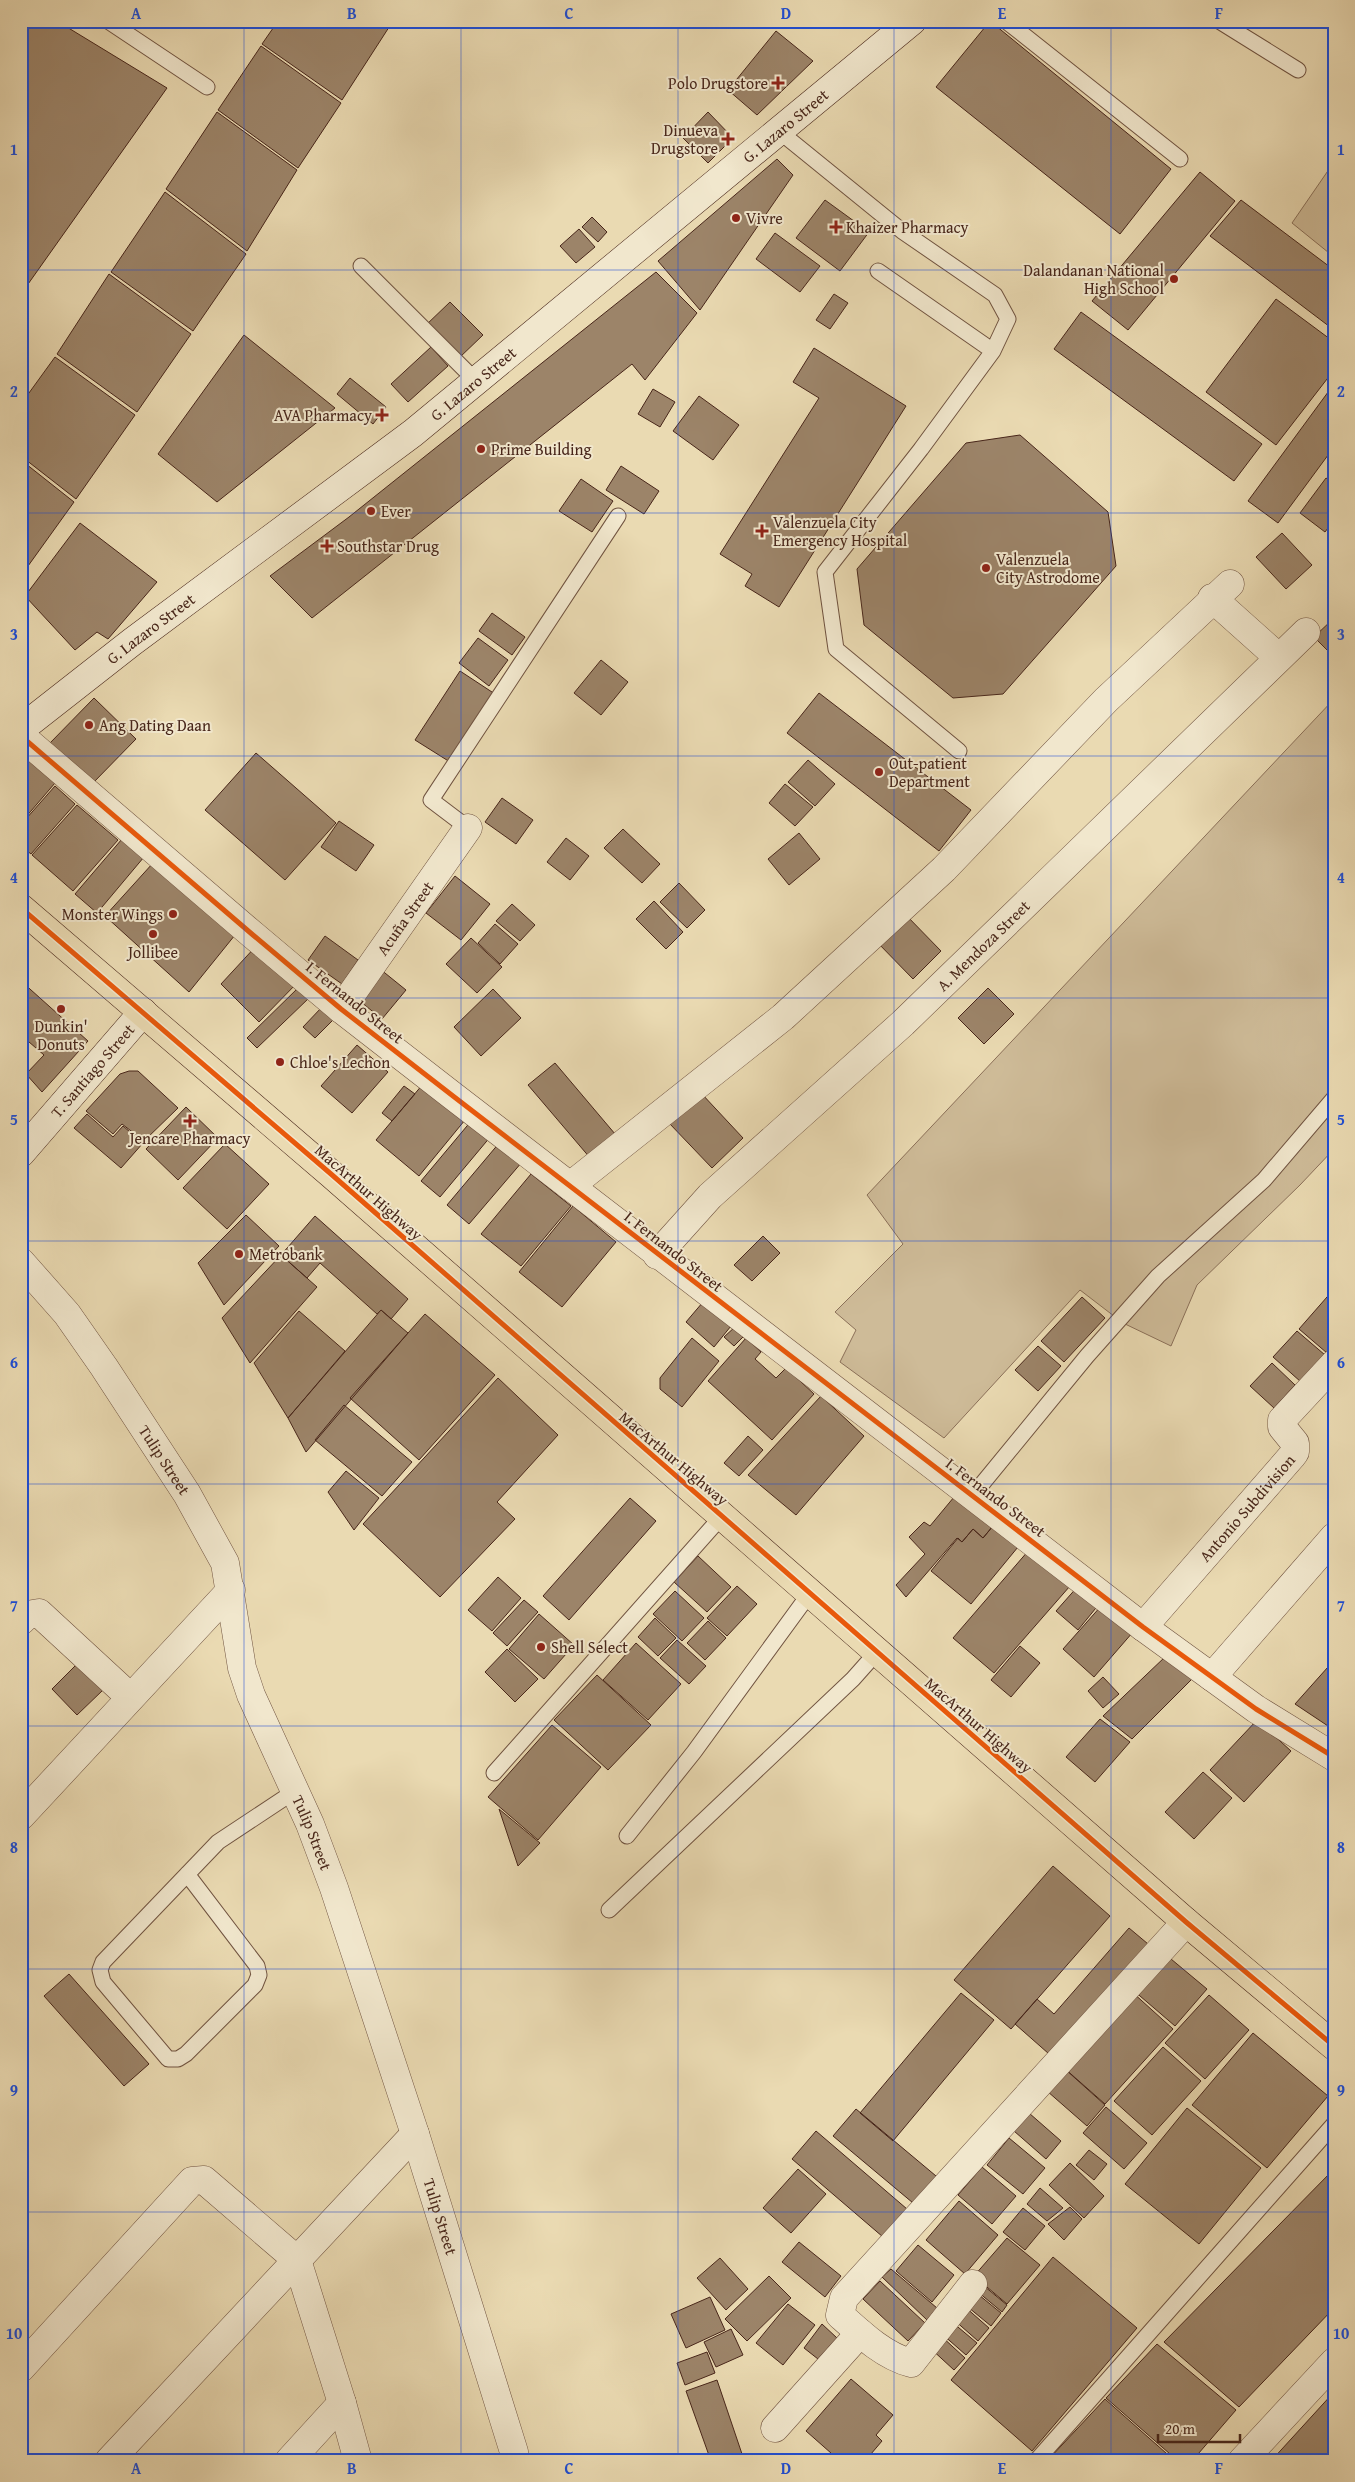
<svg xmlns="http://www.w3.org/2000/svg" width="1355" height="2482" font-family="'Gentium Book Plus',serif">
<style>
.green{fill:#cebb98;stroke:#8b7059}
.building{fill:#9c8469;stroke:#48261a}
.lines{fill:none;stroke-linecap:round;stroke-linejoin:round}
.lane-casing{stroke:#705340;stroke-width:17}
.street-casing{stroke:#705340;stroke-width:29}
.secondary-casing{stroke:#48261a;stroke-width:29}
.highway-casing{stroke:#48261a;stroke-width:29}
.lane{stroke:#f1e7cd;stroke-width:15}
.street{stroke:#f1e7cd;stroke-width:28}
.secondary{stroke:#f1e7cd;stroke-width:28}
.highway{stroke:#eadab2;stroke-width:28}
.cycleway-casing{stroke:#f1e7cd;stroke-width:8}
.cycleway{stroke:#e8590c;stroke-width:5}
.grid{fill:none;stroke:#1d4ed8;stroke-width:1;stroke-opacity:0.55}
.poi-dot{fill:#8f2418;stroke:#f1e7cd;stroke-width:2}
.labels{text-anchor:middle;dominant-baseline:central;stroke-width:4;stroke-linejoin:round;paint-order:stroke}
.poi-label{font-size:16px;fill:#48261a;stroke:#f1e7cd;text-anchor:start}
.street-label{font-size:16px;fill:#48261a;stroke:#f1e7cd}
.neatline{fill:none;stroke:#1d4ed8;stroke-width:2}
.grid-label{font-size:16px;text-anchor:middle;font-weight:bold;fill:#1d4ed8}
</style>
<rect width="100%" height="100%" fill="#eadab2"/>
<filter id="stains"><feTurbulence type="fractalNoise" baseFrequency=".004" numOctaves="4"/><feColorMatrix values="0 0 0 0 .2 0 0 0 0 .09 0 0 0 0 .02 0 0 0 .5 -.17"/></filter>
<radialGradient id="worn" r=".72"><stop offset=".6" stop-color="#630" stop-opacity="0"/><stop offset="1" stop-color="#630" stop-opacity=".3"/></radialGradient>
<!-- green -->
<path class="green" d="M1334,162V257L1292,223Z
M1334,699V1149L1300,1185L1197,1285L1171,1346L1123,1323L1080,1290L944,1438L840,1362L856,1330L835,1312L903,1244L867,1195Z"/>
<!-- building -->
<path class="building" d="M21,21H57L167,88L21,294Z
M230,21H245L241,28Z
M278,21H393L342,100L262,44Z
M990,21L1171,169L1120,234L936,87Z
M776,31L813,61L757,115L728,90Z
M261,46L341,103L298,168L218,110Z
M217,112L297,170L247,251L166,189Z
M708,112L733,138L708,163L683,138Z
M777,159L793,175L700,310L658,261Z
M1200,172L1235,201L1128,330L1092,301Z
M165,192L246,254L193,331L111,272Z
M825,200L869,232L840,271L796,238Z
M1241,200L1334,270V330L1210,236Z
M592,217L607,232L598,242L582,227Z
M579,229L595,247L576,263L560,246Z
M775,233L820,266L800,292L756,259Z
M656,272L697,313L645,380L632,364L312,618L270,576L349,517Z
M109,274L191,334L137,412L57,354Z
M834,294L848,303L830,329L816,320Z
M1276,299L1334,342V370L1276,445L1206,392Z
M450,302L483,335L458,359L425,326Z
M1081,312L1262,444L1234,481L1054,349Z
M244,335L335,408L217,502L158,454Z
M431,347L448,366L408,402L391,384Z
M814,348L906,406L779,607L745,586L752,574L720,554L819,398L793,382Z
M55,357L135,415L76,499L21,456V404Z
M350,378L386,407L373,424L337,394Z
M1334,384V447L1278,523L1248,501Z
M653,389L675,402L660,427L638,414Z
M699,396L739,425L713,460L673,431Z
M1020,435L1108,512L1116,566L1003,694L953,698L864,625L857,569L966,443Z
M21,460L74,502L23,573L21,572Z
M621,466L659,491L644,514L606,490Z
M1326,478L1334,483V520L1325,532L1300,513Z
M581,479L613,501L592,532L559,511Z
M80,523L157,582L108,639L97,632L75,650L25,596Z
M1282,533L1312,565L1286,589L1256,557Z
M492,613L525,637L512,655L479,631Z
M1334,618V657L1314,637Z
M478,638L508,660L489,686L459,663Z
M601,660L628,682L601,715L574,693Z
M460,671L495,694L450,762L415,740Z
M819,693L971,810L939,851L787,733Z
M94,698L136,739L92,784L50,743Z
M256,753L336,823L285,880L205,810Z
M21,754L55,783L25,818L21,815Z
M808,760L835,784L815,806L788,782Z
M785,784L813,807L795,826L769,803Z
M55,786L75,804L31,854L21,846V817L25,820Z
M502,798L533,820L516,844L485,822Z
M77,805L118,840L73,891L32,855Z
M339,821L374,845L356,871L321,847Z
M623,829L660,864L642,883L604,848Z
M799,833L820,859L789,885L768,859Z
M566,838L589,856L570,880L547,862Z
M122,839L144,857L97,913L75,894Z
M153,863L235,935L189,992L105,916Z
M455,876L490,904L461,940L426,913Z
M679,883L705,910L687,928L660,902Z
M654,901L683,932L666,949L636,919Z
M512,904L535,925L520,941L496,921Z
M904,913L941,951L913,979L876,941Z
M495,924L518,944L500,964L478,943Z
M325,936L358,960L342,984L308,960Z
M471,938L502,967L477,993L446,964Z
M258,944L298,982L259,1022L221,984Z
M380,969L406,990L382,1019L356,998Z
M21,981L88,1041L42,1092L26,1074L44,1055L21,1035Z
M299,987L309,998L257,1048L247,1038Z
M988,988L1014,1014L984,1044L958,1018Z
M493,989L521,1018L481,1056L454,1027Z
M322,1007L334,1019L315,1038L303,1027Z
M357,1045L388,1072L352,1113L321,1086Z
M555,1063L621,1141L591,1159L528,1085Z
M129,1071H138L178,1108L144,1141L122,1124L113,1134L86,1111L120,1074Z
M423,1084L465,1120L419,1176L376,1140Z
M404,1086L415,1094L392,1121L382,1113Z
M701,1093L743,1138L712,1168L669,1123Z
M186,1107L218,1138L178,1180L146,1149Z
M87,1114L113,1137L123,1126L143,1143L121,1168L74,1128Z
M472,1120L491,1136L440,1197L421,1181Z
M500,1142L522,1162L469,1224L447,1205Z
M225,1144L269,1184L227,1229L183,1188Z
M531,1174L571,1206L521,1266L481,1234Z
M573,1206L616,1242L562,1307L519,1272Z
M246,1215L279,1246L224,1305L198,1263Z
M315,1216L408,1299L391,1319L381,1310L377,1314L320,1263L307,1278L281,1255Z
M763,1236L780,1253L752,1281L734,1265Z
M281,1255L317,1287L250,1363L222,1318Z
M1334,1289V1345L1327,1353L1299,1329Z
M1082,1297L1105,1318L1064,1362L1041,1341Z
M703,1302L731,1326L714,1347L686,1322Z
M381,1310L408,1333L306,1452L288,1418Z
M299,1311L345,1351L288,1418L254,1363Z
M425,1314L495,1375L419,1460L350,1398Z
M736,1326L745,1335L734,1346L724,1337Z
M1297,1331L1325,1355L1301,1382L1273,1357Z
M692,1338L719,1361L682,1407L660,1389V1378Z
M746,1338L761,1352L755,1359L776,1378L786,1368L814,1394L772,1440L708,1381Z
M1038,1346L1061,1366L1038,1391L1015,1370Z
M1272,1363L1295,1385L1274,1408L1250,1386Z
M498,1378L558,1435L497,1502L515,1519L440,1597L363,1524Z
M821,1396L864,1436L796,1515L748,1475Z
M344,1405L412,1462L382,1496L315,1440Z
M748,1436L763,1450L739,1476L724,1463Z
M346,1471L379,1498L354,1530L328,1492Z
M959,1491L997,1521L983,1538L973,1529L962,1542L957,1538L906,1597L896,1585L925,1554L909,1537L924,1522L930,1526Z
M630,1498L656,1521L569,1620L543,1596Z
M993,1526L1018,1547L971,1604L931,1571L958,1538L962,1542L973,1529L983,1538Z
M1029,1550L1070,1586L994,1673L953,1638Z
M698,1556L731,1587L707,1612L674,1582Z
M498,1577L521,1598L492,1631L468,1610Z
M1079,1585L1100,1603L1078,1630L1056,1611Z
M737,1586L757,1604L727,1636L707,1618Z
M675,1591L704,1618L682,1641L653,1614Z
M524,1600L538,1612L507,1646L493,1633Z
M1102,1605L1133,1632L1094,1677L1063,1649Z
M539,1614L574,1645L544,1679L509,1649Z
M655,1618L676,1638L658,1656L638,1637Z
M708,1621L726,1638L705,1660L687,1643Z
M677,1640L706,1666L689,1684L660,1658Z
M636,1643L681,1684L648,1720L603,1680Z
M1020,1646L1040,1663L1011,1697L991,1680Z
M507,1649L538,1679L515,1702L485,1672Z
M1166,1656L1194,1677L1132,1739L1103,1716Z
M77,1664L103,1690L77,1715L52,1689Z
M1328,1667L1334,1670V1730L1295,1704Z
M597,1675L651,1725L608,1770L554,1720Z
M1103,1677L1119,1694L1103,1708L1088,1691Z
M1100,1719L1130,1742L1095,1782L1066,1757Z
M1257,1720L1291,1751L1244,1802L1210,1770Z
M552,1725L601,1767L538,1840L488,1797Z
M1203,1772L1232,1798L1194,1839L1165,1812Z
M499,1809L540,1843L518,1866Z
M1053,1866L1110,1916L1011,2029L954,1980Z
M1129,1928L1154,1949L1057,2061L1015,2024L1037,1999L1054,2014Z
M1165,1954L1207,1989L1175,2026L1133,1990Z
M69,1974L149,2064L124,2086L44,1996Z
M1131,1991L1173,2029L1105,2104L1063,2067Z
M961,1993L994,2020L893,2141L860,2113Z
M1209,1995L1249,2030L1205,2079L1165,2043Z
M1253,2033L1328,2096L1267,2168L1192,2105Z
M1163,2047L1201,2081L1152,2135L1114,2101Z
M1066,2070L1105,2105L1087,2126L1047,2091Z
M1106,2107L1147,2143L1124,2169L1083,2133Z
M1187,2108L1261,2168L1199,2244L1125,2184Z
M856,2109L942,2181L919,2208L833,2136Z
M1029,2113L1061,2141L1046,2159L1014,2131Z
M816,2131L907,2209L883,2237L792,2159Z
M1009,2138L1045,2168L1023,2194L987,2165Z
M1089,2150L1107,2164L1094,2180L1076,2165Z
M1070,2163L1104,2196L1084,2218L1049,2185Z
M982,2167L1016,2196L992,2224L958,2195Z
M798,2169L826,2194L791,2233L763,2208Z
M1334,2169V2308L1239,2407L1164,2342Z
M1040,2188L1063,2208L1047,2221L1027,2204Z
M959,2201L998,2235L965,2274L926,2240Z
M1070,2207L1082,2219L1064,2240L1048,2224Z
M1023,2208L1045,2226L1025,2250L1003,2232Z
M1007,2238L1040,2265L1007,2304L974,2276Z
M799,2242L841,2276L825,2297L782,2262Z
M918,2245L954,2275L932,2302L896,2271Z
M1053,2257L1137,2328L1032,2451L951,2380Z
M720,2258L748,2289L726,2310L697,2278Z
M891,2269L937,2308L927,2320L882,2277Z
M769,2276L791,2298L747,2341L725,2319Z
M880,2281L925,2323L908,2341L863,2299Z
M984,2286L1007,2305L1002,2312L978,2292Z
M973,2290L1001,2313L991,2326L963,2303Z
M710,2297L725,2330L686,2348L671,2314Z
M788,2304L815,2325L783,2365L756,2343Z
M964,2306L989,2328L978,2341L953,2319Z
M952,2322L977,2343L966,2355L942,2334Z
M822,2324L837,2338L818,2359L804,2348Z
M731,2329L743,2355L716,2367L704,2342Z
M940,2335L965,2358L954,2370L929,2347Z
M1157,2344L1236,2410L1192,2461H1178L1106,2398Z
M707,2352L715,2373L685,2385L677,2363Z
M851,2379L893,2415L876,2435L882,2441L865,2461H840L806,2431Z
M717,2380L742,2454L736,2461H711L686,2391Z
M1334,2392V2461H1271Z
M1105,2399L1175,2461H1047Z"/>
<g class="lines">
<defs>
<path id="lane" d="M108,21L207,87
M1006,21L1180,159
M1219,21L1298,70
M780,132L902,231L995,295L1008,319L993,351L921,449L825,572L836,649L959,751
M361,266L476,381
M878,271L993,351
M468,828L431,800L618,516
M973,1495L1087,1356L1158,1276L1264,1180L1334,1098
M494,1773L723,1515
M627,1836L694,1752L810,1593
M187,1874L257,1966L259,1975L255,1985L186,2054L178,2059H168L103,1982L100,1970L103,1962L218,1842L295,1791
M609,1910L853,1679L877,1652
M1036,2461L1334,2124"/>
<g id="street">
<path d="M1212,598L1278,657"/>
<path d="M21,736L253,935L341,1009L453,1096L1143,1627L1256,1709L1334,1757"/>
<path id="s1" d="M341,1009L468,828"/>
<path d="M570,1186L783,1017L944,869L1106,700L1230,584"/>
<path id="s2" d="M657,1255L710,1196L903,1023L1306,632"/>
<path id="s3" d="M21,1262L67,1314L104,1367L187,1494L225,1563L242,1668L251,1695L310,1824L334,1888L415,2134L514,2452"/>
<path d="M21,1621L27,1615L39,1613L130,1697"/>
<path id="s4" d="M1143,1627L1292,1456L1295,1452V1443L1282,1427V1420L1334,1364"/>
<path d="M1212,1677L1334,1537"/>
<path d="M21,1816L231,1590"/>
<path d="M973,2284L911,2363C884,2356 861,2334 840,2315L844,2298L1186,1922"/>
<path d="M21,2368L192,2181L204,2180L297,2260L342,2403L358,2461"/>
<path d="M775,2428L860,2333"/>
<path d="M109,2461L415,2134"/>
<path d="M289,2461L342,2403"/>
<path d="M1242,2461L1334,2362"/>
</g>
<g id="secondary">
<path id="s5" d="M21,729L132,642L413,433L912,21"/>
<path id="s6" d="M21,1153L143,1012"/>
</g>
<path id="highway" d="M21,908L331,1174L1186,1922L1334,2046"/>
</defs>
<!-- lane casing -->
<use href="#lane" class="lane-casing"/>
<!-- street casing -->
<use href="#street" class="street-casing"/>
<!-- secondary casing -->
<use href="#secondary" class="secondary-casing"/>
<!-- highway casing -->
<use href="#highway" class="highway-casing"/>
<!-- lane -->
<use href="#lane" class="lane"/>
<!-- street -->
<use href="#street" class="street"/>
<!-- secondary -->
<use href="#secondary" class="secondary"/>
<!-- highway -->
<use href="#highway" class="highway"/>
<defs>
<path id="cycleway" d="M21,736L253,935L341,1009L453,1096L1143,1627L1256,1709L1334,1757
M21,908L331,1174L1186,1922L1334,2046"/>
</defs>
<!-- cycleway casing -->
<use href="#cycleway" class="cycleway-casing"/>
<!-- cycleway -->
<use href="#cycleway" class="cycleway"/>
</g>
<!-- grid -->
<path class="grid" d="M244,21V2461M461,21V2461M678,21V2461M894,21V2461M1111,21V2461M21,270H1334M21,513H1334M21,756H1334M21,998H1334M21,1241H1334M21,1484H1334M21,1726H1334M21,1969H1334M21,2212H1334"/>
<!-- markers -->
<g class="poi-dot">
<path d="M775.5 75.5h5v5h5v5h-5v5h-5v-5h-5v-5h5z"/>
<path d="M725.5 131.5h5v5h5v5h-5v5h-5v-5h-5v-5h5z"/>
<circle cx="736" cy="218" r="5"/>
<path d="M833.5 219.5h5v5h5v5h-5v5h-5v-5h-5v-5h5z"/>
<circle cx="1174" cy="279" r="5"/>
<path d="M379.5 407.5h5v5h5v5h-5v5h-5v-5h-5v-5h5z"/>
<circle cx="481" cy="449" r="5"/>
<circle cx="371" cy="511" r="5"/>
<path d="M759.5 523.5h5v5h5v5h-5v5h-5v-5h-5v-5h5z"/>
<path d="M324.5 538.5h5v5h5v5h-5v5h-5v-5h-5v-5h5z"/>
<circle cx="986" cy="568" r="5"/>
<circle cx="89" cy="725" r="5"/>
<circle cx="879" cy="772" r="5"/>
<circle cx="173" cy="914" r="5"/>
<circle cx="153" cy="934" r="5"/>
<circle cx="61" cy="1009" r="5"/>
<circle cx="280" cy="1062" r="5"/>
<path d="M187.5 1113.5h5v5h5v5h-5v5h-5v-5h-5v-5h5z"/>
<circle cx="239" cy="1254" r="5"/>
<circle cx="541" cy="1647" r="5"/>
</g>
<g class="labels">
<!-- poi labels -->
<g class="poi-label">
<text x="768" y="83" text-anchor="end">Polo Drugstore</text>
<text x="718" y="130" text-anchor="end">Dinueva<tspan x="718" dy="18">Drugstore</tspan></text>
<text x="746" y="218">Vivre</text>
<text x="846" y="227">Khaizer Pharmacy</text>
<text x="1164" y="270" text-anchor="end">Dalandanan National<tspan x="1164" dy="18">High School</tspan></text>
<text x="372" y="415" text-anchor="end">AVA Pharmacy</text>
<text x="491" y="449">Prime Building</text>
<text x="381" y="511">Ever</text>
<text x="773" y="522">Valenzuela City<tspan x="773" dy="18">Emergency Hospital</tspan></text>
<text x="337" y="546">Southstar Drug</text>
<text x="996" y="559">Valenzuela<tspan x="996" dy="18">City Astrodome</tspan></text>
<text x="99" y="725">Ang Dating Daan</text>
<text x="889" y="763">Out-patient<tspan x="889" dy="18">Department</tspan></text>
<text x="163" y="914" text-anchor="end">Monster Wings</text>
<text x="153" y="952" text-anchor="middle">Jollibee</text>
<text x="61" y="1026" text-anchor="middle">Dunkin'<tspan x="61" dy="18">Donuts</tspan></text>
<text x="290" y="1062">Chloe's Lechon</text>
<text x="190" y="1138" text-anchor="middle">Jencare Pharmacy</text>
<text x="249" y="1254">Metrobank</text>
<text x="551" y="1647">Shell Select</text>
</g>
<!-- street labels -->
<g class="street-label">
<text stroke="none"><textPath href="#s5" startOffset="974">G. Lazaro Street</textPath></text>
<text stroke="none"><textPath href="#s5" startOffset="569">G. Lazaro Street</textPath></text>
<text stroke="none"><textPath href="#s5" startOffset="164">G. Lazaro Street</textPath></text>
<text stroke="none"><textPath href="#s1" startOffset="111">Acuña Street</textPath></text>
<text stroke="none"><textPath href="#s2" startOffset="450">A. Mendoza Street</textPath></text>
<text transform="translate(355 1002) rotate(39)">I. Fernando Street</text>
<text stroke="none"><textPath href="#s6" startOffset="109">T. Santiago Street</textPath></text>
<text transform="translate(369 1192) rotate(41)">MacArthur Highway</text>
<text transform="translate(674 1251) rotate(38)">I. Fernando Street</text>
<text transform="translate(674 1458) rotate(40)">MacArthur Highway</text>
<text stroke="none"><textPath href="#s3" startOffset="245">Tulip Street</textPath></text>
<text transform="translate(996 1497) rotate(37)">I. Fernando Street</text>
<text stroke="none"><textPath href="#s4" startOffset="158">Antonio Subdivision</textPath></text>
<text transform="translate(979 1725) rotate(41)">MacArthur Highway</text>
<text stroke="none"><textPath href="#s3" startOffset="650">Tulip Street</textPath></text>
<text stroke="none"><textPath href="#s3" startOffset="1055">Tulip Street</textPath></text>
</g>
</g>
<!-- margin -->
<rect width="1355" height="2482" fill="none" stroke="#eadab2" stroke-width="55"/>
<!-- scale -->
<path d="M1158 2434v8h82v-8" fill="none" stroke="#48261a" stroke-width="2.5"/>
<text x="1165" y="2434" font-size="15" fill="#48261a" stroke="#f1e7cd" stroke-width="4" paint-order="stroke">20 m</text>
<rect x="28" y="28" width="1300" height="2426" class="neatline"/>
<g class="grid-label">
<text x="136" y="19">A</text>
<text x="352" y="19">B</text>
<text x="569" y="19">C</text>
<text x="786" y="19">D</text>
<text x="1002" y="19">E</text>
<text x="1219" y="19">F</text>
<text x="14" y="155">1</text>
<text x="1341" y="155">1</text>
<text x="14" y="397">2</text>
<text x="1341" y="397">2</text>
<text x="14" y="640">3</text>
<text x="1341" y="640">3</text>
<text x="14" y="883">4</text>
<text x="1341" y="883">4</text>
<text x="14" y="1125">5</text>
<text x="1341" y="1125">5</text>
<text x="14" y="1368">6</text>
<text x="1341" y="1368">6</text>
<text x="14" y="1611">7</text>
<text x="1341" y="1611">7</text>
<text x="14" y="1853">8</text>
<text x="1341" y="1853">8</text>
<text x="14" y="2096">9</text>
<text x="1341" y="2096">9</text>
<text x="14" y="2339">10</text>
<text x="1341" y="2339">10</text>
<text x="136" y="2474">A</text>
<text x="352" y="2474">B</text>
<text x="569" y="2474">C</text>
<text x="786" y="2474">D</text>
<text x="1002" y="2474">E</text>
<text x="1219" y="2474">F</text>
</g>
<rect width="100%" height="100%" filter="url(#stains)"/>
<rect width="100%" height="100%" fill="url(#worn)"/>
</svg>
